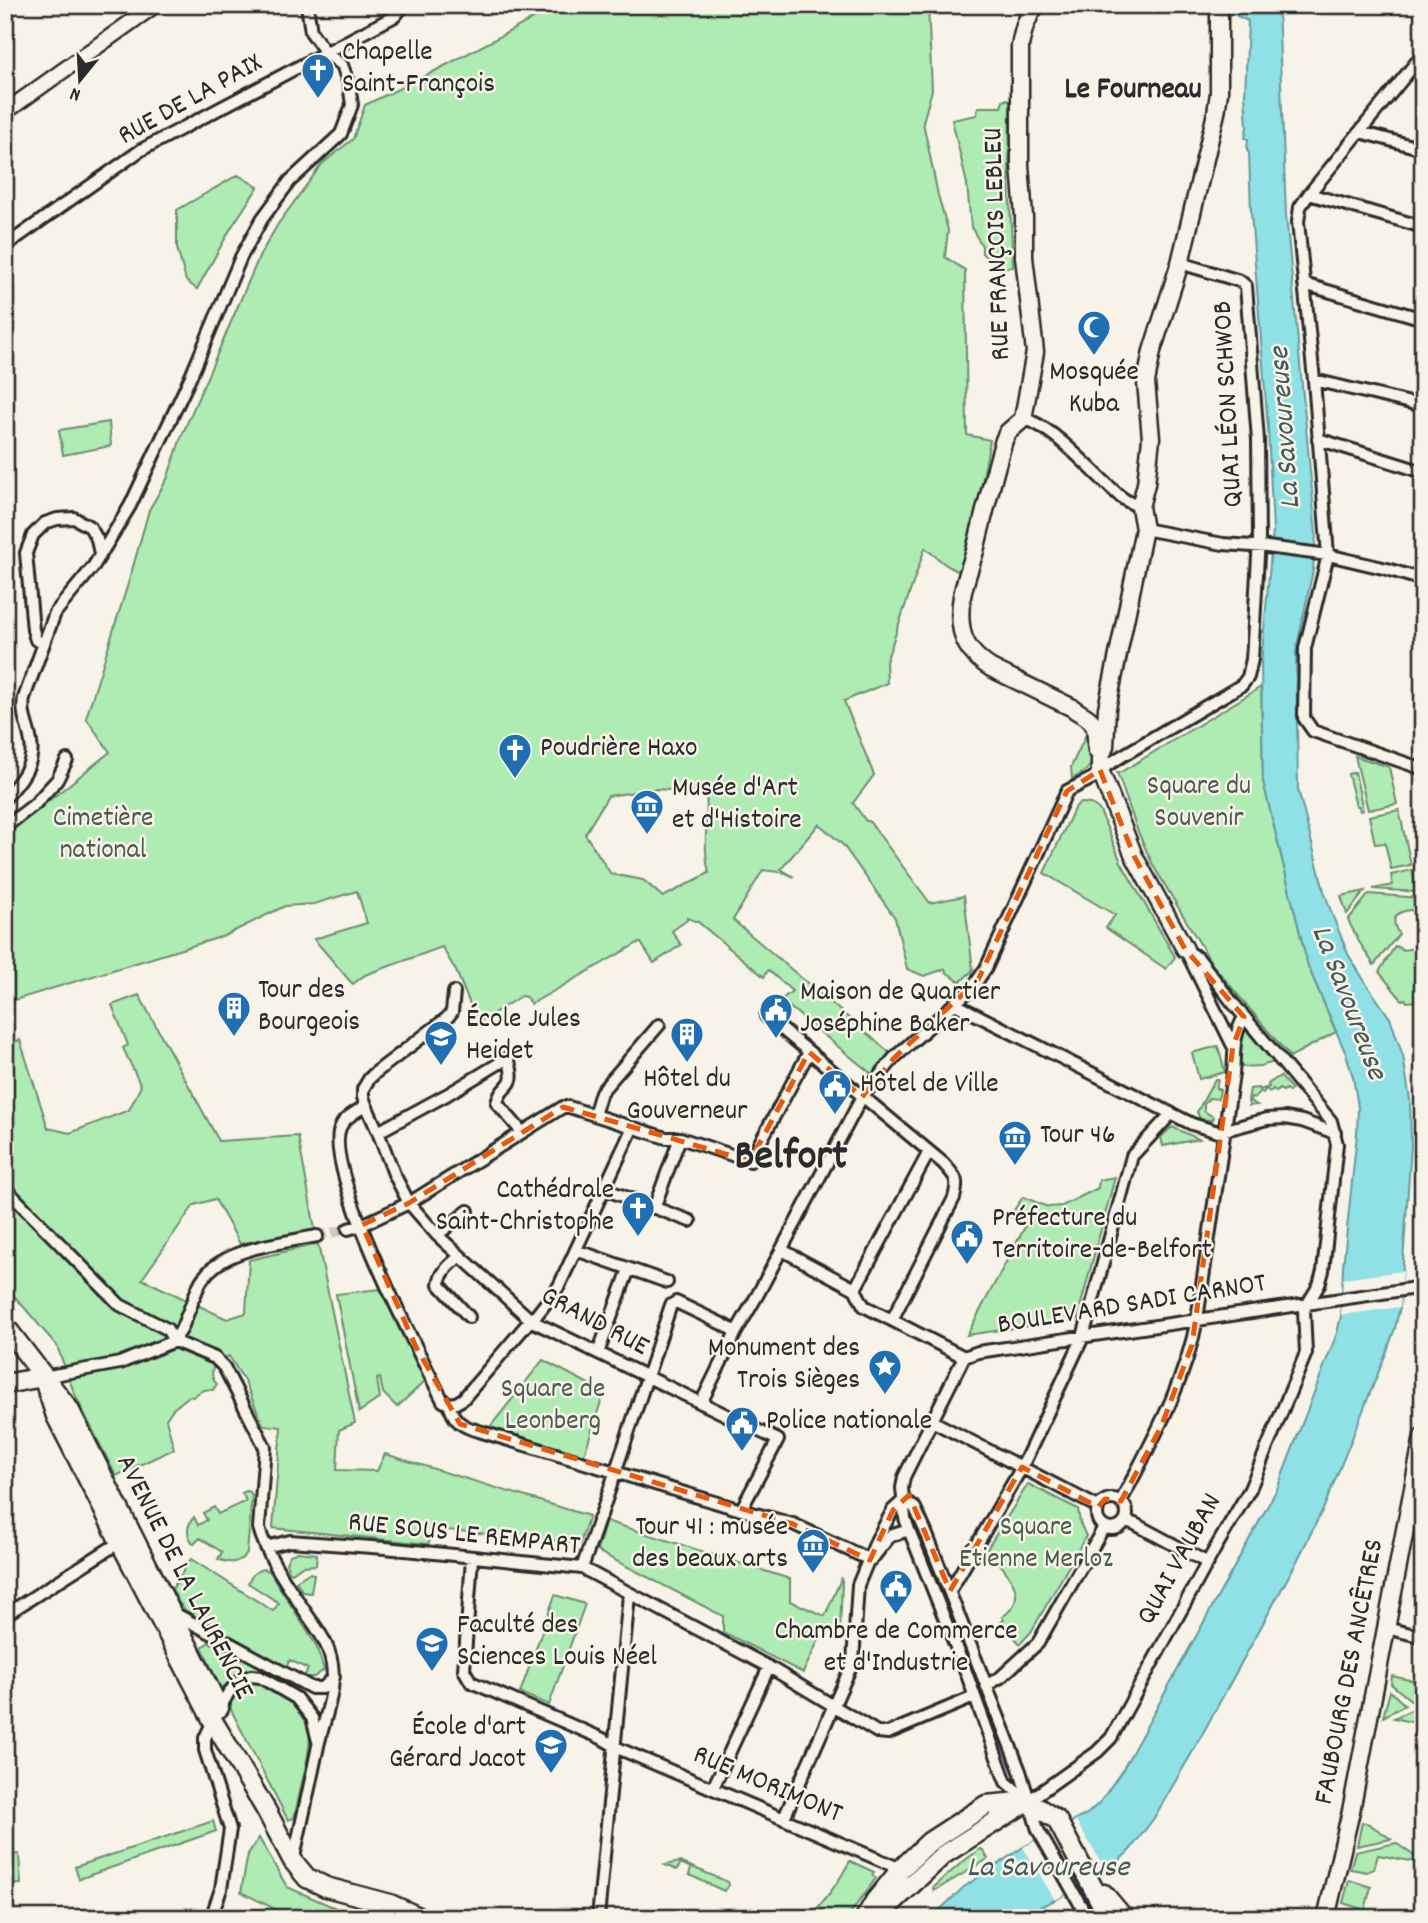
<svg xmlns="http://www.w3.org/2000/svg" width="1428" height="1923" font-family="Dekko,sans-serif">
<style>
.green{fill:#aeecb3;stroke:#6c8c6f;stroke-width:2;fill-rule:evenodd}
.water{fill:#8fe1e6;stroke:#67989b;stroke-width:2}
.pier{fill:#f7f3e8}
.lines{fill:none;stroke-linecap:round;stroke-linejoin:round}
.minor-tunnel{stroke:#cecbc2;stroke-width:10;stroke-dasharray:10 5;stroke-linecap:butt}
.minor-casing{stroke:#2b2b2b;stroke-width:16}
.tertiary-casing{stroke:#2b2b2b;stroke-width:19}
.secondary-casing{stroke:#2b2b2b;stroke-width:21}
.primary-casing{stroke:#2b2b2b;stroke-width:23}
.minor{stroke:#f7f3e8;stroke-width:10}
.tertiary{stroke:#f7f3e8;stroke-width:14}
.secondary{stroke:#f7f3e8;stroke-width:16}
.primary{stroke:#f7f3e8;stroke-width:18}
.marked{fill:none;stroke:#e8590c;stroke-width:5;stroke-dasharray:14 9;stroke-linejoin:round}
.labels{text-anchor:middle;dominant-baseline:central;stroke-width:5;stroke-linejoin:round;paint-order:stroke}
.poi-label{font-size:28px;fill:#2b2b2b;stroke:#f7f3e8;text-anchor:start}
.street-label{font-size:28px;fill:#2b2b2b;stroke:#f7f3e8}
.park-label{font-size:28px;fill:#4c5b4d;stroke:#f7f3e8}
.neighbourhood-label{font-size:30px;font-weight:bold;fill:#2b2b2b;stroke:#f7f3e8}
.water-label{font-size:30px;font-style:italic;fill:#44585a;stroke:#f7f3e8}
.town-label{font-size:42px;font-weight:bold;fill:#2b2b2b;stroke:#f7f3e8}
</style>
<rect width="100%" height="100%" fill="#f7f3e8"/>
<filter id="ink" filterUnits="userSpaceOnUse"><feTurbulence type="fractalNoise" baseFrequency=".0143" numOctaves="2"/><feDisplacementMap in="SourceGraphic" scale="14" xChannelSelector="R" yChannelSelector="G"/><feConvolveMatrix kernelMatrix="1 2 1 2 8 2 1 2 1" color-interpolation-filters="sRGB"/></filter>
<g filter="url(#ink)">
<!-- green -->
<path class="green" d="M559,5H928L932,90L923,122L938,195L948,230L945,257L965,270L967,435L990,440L979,499L959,572L946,565L925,548L886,662L887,683L844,701L874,775L853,803L866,821H869L930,903L964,896L973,970L960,982L946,972L945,969L924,976L907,969L895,918L843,845L819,824L781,869L794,877L786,873L763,870L733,920L890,1053L873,1075L781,1000L792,991L768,970L764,977L698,922L687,918V920L672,931L681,945L654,963L641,943H638L531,1004L526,997L521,996L478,1023L456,971L442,947L365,975L353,984L349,980L314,939L367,923L357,891L314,904L285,906L224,936L5,1003V833L21,823L110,752L86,718L131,574L149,510L167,479L182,435L260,255L278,224L322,164L353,139L365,105L433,72ZM656,789L706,793C709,822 702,845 709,873L663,897L643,880L611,874L585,834L608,796Z
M1007,99L1010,102L1009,181L1013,267C998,269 992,263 982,253V246L971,227L967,184L952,120L977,115L978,107H1001L1003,101Z
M238,175L258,187L231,228L197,289L186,281L177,248V210Z
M109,422L111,446L63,455L59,430Z
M1261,687L1263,781L1308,966L1336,1032L1290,1057L1212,964L1153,865L1138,832L1117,772H1121Z
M1090,726C1093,737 1097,760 1088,768C1084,773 1077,776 1072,779L1071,767Z
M1355,756L1389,767L1397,804L1368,810Z
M1355,772L1363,810L1360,811L1359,806H1356L1348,774Z
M1079,803C1088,803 1095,804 1100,811L1121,862L1175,957L1166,969L1106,928L1115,915L1044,873L1074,809Z
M1399,810L1411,865L1391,869L1385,843L1375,844L1369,816Z
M1412,870L1417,892L1373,889L1393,885L1391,875Z
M1365,891L1347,914L1341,896Z
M1369,894L1420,898L1415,910C1398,910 1388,917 1399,934L1374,965L1358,940L1348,920Z
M1395,946L1404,950L1423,946V1000L1407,1002L1405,999L1402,1000L1379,972Z
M139,995L219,1141L298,1136L315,1229L240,1244L215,1199L194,1205L142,1279L227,1319L246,1313L249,1260L318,1244L355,1423L339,1430L337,1470L377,1471L385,1454L589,1516L580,1543L437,1529L428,1544L273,1528L281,1427L263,1425L245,1382L229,1356L214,1363C212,1371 210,1378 217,1384L213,1390C204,1388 199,1392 193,1397L189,1396L173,1409L166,1419L174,1449L116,1476L75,1395L57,1346L5,1285V1044L20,1040L48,1128L70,1133L129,1110L141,1086L123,1048L128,1045L112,1005Z
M1245,1028L1275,1062L1260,1066L1241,1067L1239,1039Z
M1218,1046L1225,1072L1199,1079L1192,1053Z
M1280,1076L1292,1089L1289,1092L1286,1089L1283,1091L1279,1089L1276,1092L1273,1089L1270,1092L1266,1089L1263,1093L1260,1091L1254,1098L1251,1097L1250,1101L1257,1105L1249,1106L1248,1100L1250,1089L1258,1088L1259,1090L1269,1087L1268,1084Z
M1215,1079H1218L1216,1088L1220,1090L1218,1099L1209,1098L1204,1104V1111L1213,1117L1212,1120L1200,1119L1197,1112Z
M1172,1127L1199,1139L1163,1146L1161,1137Z
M1115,1177L1077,1319L967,1335L1026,1225L1010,1216L1023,1197L1048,1207L1062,1206L1098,1188L1099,1180Z
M380,1289L425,1381L397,1407L383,1393L380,1378L377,1379L380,1398L359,1412L336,1294Z
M543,1360L604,1392L584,1455L490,1427Z
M1028,1484L1078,1509L1080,1523L1086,1536L1031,1632L1020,1644L1001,1622L1004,1620L1002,1617C1034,1596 1004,1569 987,1549Z
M246,1491L250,1492L252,1495L247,1553C239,1564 230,1564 218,1559L222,1552L200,1538L194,1544C186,1536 186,1526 194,1517L198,1525L207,1520L203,1513L214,1507L218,1514L246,1501L242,1493Z
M606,1521L790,1579V1601L825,1616L841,1579L842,1582L840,1632H820V1637L803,1673L723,1632V1616L597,1551Z
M298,1552L317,1554L316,1565L302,1566L292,1573L289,1571L286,1563L290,1555Z
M191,1559L273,1611L279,1603L248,1583C252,1575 255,1570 265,1569L270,1572L316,1645L324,1670L314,1677H304L308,1669L290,1660L286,1667L185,1610L179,1603L172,1589Z
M309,1573L314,1574L311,1593L303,1592L296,1581Z
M555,1595L585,1604L549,1705L520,1693Z
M209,1642L236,1655L242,1656L296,1687V1689L294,1690C273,1679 250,1662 229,1682C226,1684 224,1688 221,1690L202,1647Z
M1392,1676L1423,1683V1697L1413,1702L1391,1684Z
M252,1681C263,1683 272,1689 282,1695C315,1714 312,1737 305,1770C301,1786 298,1802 294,1818L288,1820L231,1710V1698L247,1682Z
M1390,1691L1405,1705L1383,1717Z
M1411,1710L1423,1718V1725L1394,1718Z
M213,1821L216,1831L79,1879L75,1867Z
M1362,1822L1369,1824L1391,1839L1357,1846Z
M259,1838L287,1887L338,1909L366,1918H293L241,1892L248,1854Z
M1396,1843L1421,1861L1420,1863L1378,1855L1374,1869L1367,1872L1350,1869L1355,1852Z
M980,1849L983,1850L988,1859L934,1891L933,1888L960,1864Z
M19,1854L21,1884L5,1885V1855Z
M850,1861L874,1872L872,1875L876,1878L849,1915L847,1918H808C825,1901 839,1882 850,1861Z
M680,1862L728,1882L729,1885L724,1891L689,1875L691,1868L681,1863L677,1870L665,1865Z
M1349,1880L1371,1887L1365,1910L1343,1903Z"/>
<!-- water -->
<path class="water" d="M1235,5H1278L1286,215L1316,534L1313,570L1296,651L1298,789L1324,891L1333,917L1348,954L1367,985L1390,1018L1403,1056L1410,1100L1411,1146L1400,1307L1395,1328L1387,1351L1346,1453L1324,1507L1297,1561L1193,1751L1154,1818L1130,1850L1107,1872L1055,1900L1015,1918H931L964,1887L1023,1847L1087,1814L1100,1802L1123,1769L1277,1489L1337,1333L1341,1316L1343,1267L1357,1134L1358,1107L1353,1077L1346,1054L1308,966L1263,781L1261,664L1273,530L1268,428L1251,213L1249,153L1247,150L1248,139L1245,138L1247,127L1245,96L1248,21L1237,16Z"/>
<!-- pier -->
<path class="pier" d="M1403,1271L1400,1307L1341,1315L1343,1279Z
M1076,1821L1107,1872L1055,1900L1023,1847Z"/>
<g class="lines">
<!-- minor-tunnel -->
<path class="minor-tunnel" d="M317,1236L348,1229"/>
<defs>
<path id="minor" d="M1423,54L1309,194L1300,207L1298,222L1314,380L1328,555L1305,648L1304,718L1313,731L1423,769
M1360,132L1423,149
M1309,194L1423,227
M5,246L141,150L395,16L404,5
M1304,284L1423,319
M1314,380L1423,406
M1023,419C1051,423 1098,478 1121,497C1127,502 1134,504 1140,507
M1318,439L1423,472
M1144,529L1223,544L1267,547L1328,555L1387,569L1423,580
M43,643L36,640L33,630L26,553L33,535L45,523L57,519L74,518L90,527L97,539L100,554
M5,798C19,783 35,764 31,743C29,726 21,717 24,698L55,613L93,567L130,506L191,376L241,257L262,219L290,181L341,134L352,105L349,84L342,65L327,54L311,32L307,5
M5,827L35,804L57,780L67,760
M1186,951L1233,1046
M454,992L452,1012L447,1018L375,1073L369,1079L363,1089V1097L366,1105L378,1132L394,1174L409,1203L437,1235L532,1321L778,1440L741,1510
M955,1004L1192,1124L1218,1132L1267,1119L1285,1118L1302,1121L1335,1133
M766,1016L943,1163C956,1177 959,1179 954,1198L892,1320
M366,1105C358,1111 345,1117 341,1126C320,1165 421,1357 443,1401L449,1404
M594,1115L601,1092L659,1025
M378,1132L448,1094L508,1058C519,1092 502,1080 497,1103L522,1132
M5,1188L120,1305L167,1329L174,1341
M604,1189L690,1221
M654,1208L680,1138
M348,1229L362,1225L409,1203L563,1107H569L666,1138H680L750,1161L809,1052
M437,1235L468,1211
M576,1250L667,1282
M782,1250L855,1289
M460,1256C451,1264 441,1271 439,1284L469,1317
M855,1289L929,1152
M855,1289L864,1306L964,1357
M194,1297C197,1291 199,1282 204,1277C226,1247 283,1243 317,1236
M174,1341L215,1358L224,1367L265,1447L259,1528C268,1560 290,1588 308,1616C316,1627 325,1639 329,1652C340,1684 325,1715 318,1746C310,1784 302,1822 293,1861
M598,1353L629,1269
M964,1357L904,1477L902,1488L905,1518L909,1530L966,1672L1004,1777L1006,1782L1028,1801
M964,1357L978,1352L1423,1287
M43,1377L120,1363L174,1341L181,1330L192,1303
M701,1403L736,1332L758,1294L862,1097L894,1058L973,987L986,968L1067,791L1093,778L1100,770L1122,756L1242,685L1248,677L1252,659L1259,539L1258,440L1246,286L1240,281L1180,263
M449,1404C453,1418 458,1424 472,1429L741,1510L793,1524L870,1560
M449,1404L456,1403L463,1399L528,1323L532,1321L559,1286L633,1127
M932,1421L1098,1507
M1097 1514a15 15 0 1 1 30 0a15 15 0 1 1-30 0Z
M904,1500L915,1508L925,1530L1020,1771L1038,1830L1088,1918
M1121,1501C1151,1443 1185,1384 1197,1319L1233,1074C1235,1050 1232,1039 1244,1017
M601,1515L671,1305L676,1302L722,1324L736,1332
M1126,1521L1135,1524L1208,1563
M266,1547L290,1541L385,1548L582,1568L769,1667L877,1732L888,1733L974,1697
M472,1558L464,1670L471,1682L601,1738L622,1750L901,1869
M872,1559L890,1536L909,1530
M582,1568L599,1519
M950,1591L1022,1467L1083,1337L1132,1156L1171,1114
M172,1612L312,1688H323L334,1677
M5,1615L120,1542L125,1543
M1386,1628L1423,1637
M987,1685L1001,1677L1038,1643L1104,1527
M713,1788L769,1667
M1028,1801L1097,1752L1111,1738L1216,1547L1250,1489L1306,1353L1304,1310L1319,1285L1323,1271L1337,1144L1331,1121L1232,1002L1199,959L1185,949
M784,1818L853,1662L858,1585L877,1539L893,1510L904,1500
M211,1918L221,1889L230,1829L205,1750V1738L213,1721L229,1692L241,1680L251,1676L260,1677L296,1698L312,1718L318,1741
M598,1918L629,1595"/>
<path id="tertiary" d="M5,112L155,5"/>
<path id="secondary" d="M1036,5C1026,18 1023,31 1020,46V165L1024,217V257L1035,352L1023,419L1008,432L1004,440C993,477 984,514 975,551C967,578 956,602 962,631C965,648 977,659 991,668L1073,708C1078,713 1088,716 1092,722C1098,729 1095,742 1097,751
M1185,949L1134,856L1100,770V760L1105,746L1107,708L1144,529L1140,507L1146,484L1151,438L1146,382L1152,351L1180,263L1216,113L1219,93V5
M1326,1918L1351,1811L1423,1436"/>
<path id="primary" d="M5,1326L69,1409L219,1708
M43,1377L56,1416L120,1542L213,1721L266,1810L293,1861L307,1878L326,1887L390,1904L421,1918
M5,1384L43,1377
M1028,1801L1057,1820L1109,1918
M1104,1894L1124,1918
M865,1918L875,1901L901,1869L929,1842L986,1805L1028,1801
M876,1918L943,1855L1025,1803"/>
</defs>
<!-- minor casing -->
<use href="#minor" class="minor-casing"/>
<!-- tertiary casing -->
<use href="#tertiary" class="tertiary-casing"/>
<!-- secondary casing -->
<use href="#secondary" class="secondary-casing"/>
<!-- primary casing -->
<use href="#primary" class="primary-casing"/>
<!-- minor -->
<use href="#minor" class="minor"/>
<!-- tertiary -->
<use href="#tertiary" class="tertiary"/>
<!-- secondary -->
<use href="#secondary" class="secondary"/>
<!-- primary -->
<use href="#primary" class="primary"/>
</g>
</g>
<!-- marked area -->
<path class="marked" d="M1100,770L1134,856L1185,949L1244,1017L1233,1046L1192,1345L1161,1427L1121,1501L1105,1499L1098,1507L1022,1467L950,1591L909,1495L893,1510L870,1560L793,1524L460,1424L416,1347L362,1225L409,1203L563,1107L750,1161L809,1052L862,1097L894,1058L978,980L1067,791Z"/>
<!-- icons -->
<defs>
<symbol id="church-pin" viewBox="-11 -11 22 30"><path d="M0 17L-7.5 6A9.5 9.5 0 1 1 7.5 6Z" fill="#1f6fb2" stroke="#f7f3e8"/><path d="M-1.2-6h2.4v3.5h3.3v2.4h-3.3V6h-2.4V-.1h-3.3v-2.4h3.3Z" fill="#fff"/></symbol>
<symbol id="mosque-pin" viewBox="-11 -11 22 30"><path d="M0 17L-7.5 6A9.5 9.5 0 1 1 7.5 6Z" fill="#1f6fb2" stroke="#f7f3e8"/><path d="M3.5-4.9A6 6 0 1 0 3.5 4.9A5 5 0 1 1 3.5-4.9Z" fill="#fff"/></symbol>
<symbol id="museum-pin" viewBox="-11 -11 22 30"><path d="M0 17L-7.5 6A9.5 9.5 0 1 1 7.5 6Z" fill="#1f6fb2" stroke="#f7f3e8"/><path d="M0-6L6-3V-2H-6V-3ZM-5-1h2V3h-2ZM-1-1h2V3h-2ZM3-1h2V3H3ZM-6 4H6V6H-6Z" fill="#fff"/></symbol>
<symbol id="building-pin" viewBox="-11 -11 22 30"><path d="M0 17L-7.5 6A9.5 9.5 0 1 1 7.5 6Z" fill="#1f6fb2" stroke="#f7f3e8"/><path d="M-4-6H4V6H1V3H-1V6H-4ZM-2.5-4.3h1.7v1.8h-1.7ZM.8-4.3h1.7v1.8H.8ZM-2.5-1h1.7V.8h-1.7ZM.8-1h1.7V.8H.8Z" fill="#fff"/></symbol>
<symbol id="civic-pin" viewBox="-11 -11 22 30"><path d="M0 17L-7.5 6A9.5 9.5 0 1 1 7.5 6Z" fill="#1f6fb2" stroke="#f7f3e8"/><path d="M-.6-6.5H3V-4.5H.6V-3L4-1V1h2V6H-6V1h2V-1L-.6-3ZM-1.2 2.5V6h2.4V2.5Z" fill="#fff"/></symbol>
<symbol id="school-pin" viewBox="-11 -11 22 30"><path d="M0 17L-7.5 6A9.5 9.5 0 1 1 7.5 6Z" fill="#1f6fb2" stroke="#f7f3e8"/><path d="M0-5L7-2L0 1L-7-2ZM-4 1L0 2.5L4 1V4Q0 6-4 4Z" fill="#fff"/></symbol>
<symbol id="sight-pin" viewBox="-11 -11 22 30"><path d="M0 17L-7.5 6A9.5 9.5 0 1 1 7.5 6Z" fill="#1f6fb2" stroke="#f7f3e8"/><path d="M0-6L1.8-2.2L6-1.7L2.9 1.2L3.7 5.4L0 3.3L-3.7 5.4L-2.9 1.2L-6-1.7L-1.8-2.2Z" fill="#fff"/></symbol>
<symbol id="university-pin" viewBox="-11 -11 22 30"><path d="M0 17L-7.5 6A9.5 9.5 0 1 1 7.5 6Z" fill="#1f6fb2" stroke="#f7f3e8"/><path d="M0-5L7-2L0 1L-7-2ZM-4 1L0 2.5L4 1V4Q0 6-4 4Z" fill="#fff"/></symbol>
</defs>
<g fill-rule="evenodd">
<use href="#church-pin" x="299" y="51" width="38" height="52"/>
<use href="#mosque-pin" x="1075" y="308" width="38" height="52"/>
<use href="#church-pin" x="496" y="731" width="38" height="52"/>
<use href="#museum-pin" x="628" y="787" width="38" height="52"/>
<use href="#building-pin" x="215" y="989" width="38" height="52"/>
<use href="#civic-pin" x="757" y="991" width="38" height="52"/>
<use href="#building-pin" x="668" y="1015" width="38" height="52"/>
<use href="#school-pin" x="422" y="1018" width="38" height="52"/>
<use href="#civic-pin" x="816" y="1067" width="38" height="52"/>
<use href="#museum-pin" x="996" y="1118" width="38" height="52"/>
<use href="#church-pin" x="619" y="1189" width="38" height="52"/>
<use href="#civic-pin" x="948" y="1217" width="38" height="52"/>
<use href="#sight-pin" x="866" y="1347" width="38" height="52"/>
<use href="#civic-pin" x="723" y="1404" width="38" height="52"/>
<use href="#museum-pin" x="794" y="1526" width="38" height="52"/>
<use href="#civic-pin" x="877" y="1567" width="38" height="52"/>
<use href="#university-pin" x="413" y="1624" width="38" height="52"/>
<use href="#university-pin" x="532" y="1726" width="38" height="52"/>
</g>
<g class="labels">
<!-- poi labels -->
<g class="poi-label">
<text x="342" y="54">Chapelle<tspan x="342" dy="32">Saint-François</tspan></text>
<text x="1094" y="374" text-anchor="middle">Mosquée<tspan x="1094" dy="32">Kuba</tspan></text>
<text x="540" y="750">Poudrière Haxo</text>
<text x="672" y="790">Musée d'Art<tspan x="672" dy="32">et d'Histoire</tspan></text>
<text x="258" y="992">Tour des<tspan x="258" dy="32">Bourgeois</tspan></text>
<text x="800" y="994">Maison de Quartier<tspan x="800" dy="32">Joséphine Baker</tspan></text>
<text x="466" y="1021">École Jules<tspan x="466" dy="32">Heidet</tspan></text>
<text x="687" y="1081" text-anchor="middle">Hôtel du<tspan x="687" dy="32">Gouverneur</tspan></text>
<text x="860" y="1086">Hôtel de Ville</text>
<text x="1040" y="1137">Tour 46</text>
<text x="614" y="1192" text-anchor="end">Cathédrale<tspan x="614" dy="32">Saint-Christophe</tspan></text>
<text x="992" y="1220">Préfecture du<tspan x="992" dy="32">Territoire-de-Belfort</tspan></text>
<text x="860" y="1350" text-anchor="end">Monument des<tspan x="860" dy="32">Trois Sièges</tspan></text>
<text x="766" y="1423">Police nationale</text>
<text x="788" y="1529" text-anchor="end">Tour 41 : musée<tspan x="788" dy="32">des beaux arts</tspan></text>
<text x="457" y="1627">Faculté des<tspan x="457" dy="32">Sciences Louis Néel</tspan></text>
<text x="896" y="1633" text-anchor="middle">Chambre de Commerce<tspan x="896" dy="32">et d'Industrie</tspan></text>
<text x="526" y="1729" text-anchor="end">École d'art<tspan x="526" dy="32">Gérard Jacot</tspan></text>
</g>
<!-- street labels -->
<g class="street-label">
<text transform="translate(191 101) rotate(-29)">RUE DE LA PAIX</text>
<text transform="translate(999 244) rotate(-92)">RUE FRANÇOIS LEBLEU</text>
<text transform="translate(1230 404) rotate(-93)">QUAI LÉON SCHWOB</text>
<text transform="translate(1132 1306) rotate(-9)">BOULEVARD SADI CARNOT</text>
<text transform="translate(594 1323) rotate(28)">GRAND RUE</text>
<text transform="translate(464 1536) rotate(6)">RUE SOUS LE REMPART</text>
<text transform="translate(1181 1560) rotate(-61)">QUAI VAUBAN</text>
<text transform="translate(183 1578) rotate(63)">AVENUE DE LA LAURENCIE</text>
<text transform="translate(1351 1672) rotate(-79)">FAUBOURG DES ANCÊTRES</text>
<text transform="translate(767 1786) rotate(23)">RUE MORIMONT</text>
</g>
<!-- park labels -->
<g class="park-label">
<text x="1199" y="788">Square du<tspan x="1199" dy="32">Souvenir</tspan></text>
<text x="103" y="820">Cimetière<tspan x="103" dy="32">national</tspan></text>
<text x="553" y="1391">Square de<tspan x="553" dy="32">Leonberg</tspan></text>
<text x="1036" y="1529">Square<tspan x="1036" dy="32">Étienne Merloz</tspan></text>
</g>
<!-- neighbourhood labels -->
<g class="neighbourhood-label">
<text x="1133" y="91">Le Fourneau</text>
</g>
<!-- water labels -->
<g class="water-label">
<text transform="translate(1287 428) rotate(-94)">La Savoureuse</text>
<text transform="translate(1347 1003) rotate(69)">La Savoureuse</text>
<text x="1048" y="1869">La Savoureuse</text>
</g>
<!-- town labels -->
<g class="town-label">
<text x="791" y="1159">Belfort</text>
</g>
</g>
<!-- margin -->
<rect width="1428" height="1923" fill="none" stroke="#f7f3e8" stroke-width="28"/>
<rect x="14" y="14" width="1400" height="1895" fill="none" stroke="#2b2b2b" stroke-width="2.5" filter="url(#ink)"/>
<!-- north arrow -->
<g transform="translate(80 80) rotate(198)" stroke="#f7f3e8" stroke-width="5" paint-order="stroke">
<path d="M0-5L12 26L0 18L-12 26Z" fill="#2b2b2b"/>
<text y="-10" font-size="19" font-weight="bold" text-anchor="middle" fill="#2b2b2b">N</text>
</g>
</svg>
